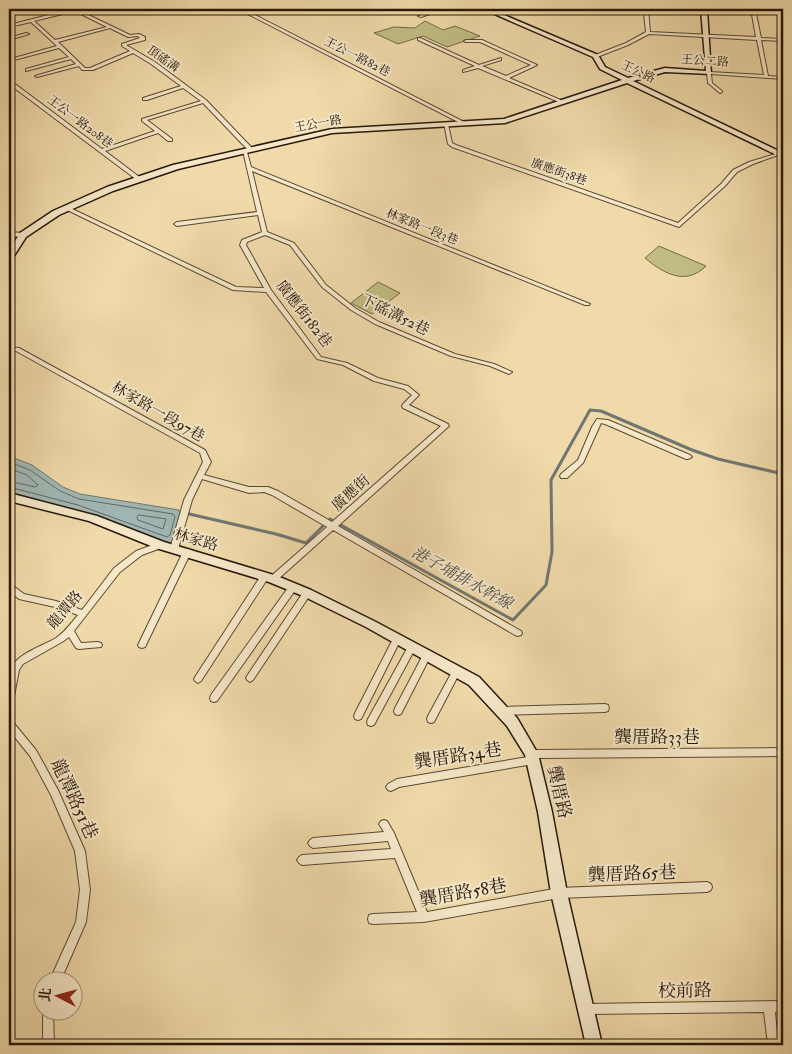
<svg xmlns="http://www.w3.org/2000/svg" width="792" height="1054" font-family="'IM FELL Double Pica','Noto Serif TC',serif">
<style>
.green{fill:#c1bd83;stroke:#756a46}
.water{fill:#a0b7b5;stroke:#707771}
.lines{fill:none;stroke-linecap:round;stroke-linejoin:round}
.shore{stroke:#646860;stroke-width:1}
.stream{stroke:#707771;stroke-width:3}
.street-casing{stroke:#5b4832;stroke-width:2}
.secondary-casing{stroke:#29180a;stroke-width:3}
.street{fill:#f5e7c8;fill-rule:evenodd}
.secondary{fill:#f5e7c8;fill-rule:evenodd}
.labels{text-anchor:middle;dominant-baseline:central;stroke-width:4;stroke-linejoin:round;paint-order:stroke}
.far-street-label{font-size:12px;fill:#29180a;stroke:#f5e7c8}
.street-label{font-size:15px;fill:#29180a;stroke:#f5e7c8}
.water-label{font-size:16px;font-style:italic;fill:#535046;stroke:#f5e7c8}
.near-street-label{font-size:18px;fill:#29180a;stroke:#f5e7c8}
</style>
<rect width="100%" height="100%" fill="#f0daaa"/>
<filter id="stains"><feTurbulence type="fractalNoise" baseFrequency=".004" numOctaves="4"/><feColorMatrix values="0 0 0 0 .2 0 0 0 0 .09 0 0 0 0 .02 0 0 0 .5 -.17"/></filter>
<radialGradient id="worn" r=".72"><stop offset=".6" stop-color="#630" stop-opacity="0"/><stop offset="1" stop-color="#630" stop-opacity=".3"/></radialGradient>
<!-- green -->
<path class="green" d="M425,21L443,30L455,26L480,36L447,47L423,36L398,44L374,33L394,27L415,28Z
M659,246L706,266C686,286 664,274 645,258Z
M378,282L400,293L372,314L351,303Z"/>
<!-- water -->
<path class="water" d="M9,456L32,465L63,487L80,494L179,510L180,518L172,544L76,510L9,492Z"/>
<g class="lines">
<!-- shore -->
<path class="shore" d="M9,462L30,470L60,491L79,499L173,514L175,517L170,535L167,537L78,505L9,487
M9,468L27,475L38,485L35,487L9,481
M139,515L166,519L163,529L138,520L137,517Z"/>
<!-- stream -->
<path class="stream" d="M185,513L276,534L306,543L330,519L513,620L546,585L552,552L551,480L590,410L601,411L692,450L718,459L783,474"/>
<defs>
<path id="street" d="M72,9H79L78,10L130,35L139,34L145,37V40L126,45L155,62L206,100L253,149V151H249L203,103L147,120L172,139V141H168L158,133L105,151L142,179L137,180L9,84V81H11L102,149L155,131L142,121V119L201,101L183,88L147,100H143V98L181,86L151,64L133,53L93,70H82L79,66L37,77L35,76L76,64L71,59L26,71V69L69,57L59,48L14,60V58L57,46L31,22L9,27V25ZM75,11L107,27L55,40L34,21ZM110,28L128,37L138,36L140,38L122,44V46L130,51L90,68H85L58,42Z
M238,9H243L466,123L462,124Z
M440,9H445L421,17L418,16Z
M585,9H601L644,12V9H648L650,32L756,37L751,9H755L761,38L783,39V41L761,40L768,76L783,77V79L711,74L712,83L722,91V92L720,93L708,83L707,73L709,72L764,75L757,40L649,34L628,45L597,57H595V55L626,43L646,32L644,14L587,10Z
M26,33L29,34L9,40V38Z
M418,38H420L479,65L501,58V60L482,66L506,76L531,65L480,42H466L464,41L466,40H482L537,65L509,78L563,101L559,102L478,68L463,72V70L475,66L418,40Z
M444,123L448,124L452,143L456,145L678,223L721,184L733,170L749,162L779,153L781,154L753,164L737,172L725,186L679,227L452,147L448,144Z
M243,151L247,152L251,167L590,304L589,305H585L252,171L267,232L294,243L326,285L355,308L379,322L455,354L494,364L512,372L509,374L490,366L451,356L375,324L351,310L322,287L290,245L265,235L247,242L246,245L271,290L321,357L347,363L378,378L408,386L419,395L409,405L448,424L449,426L338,526L521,631L522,633L521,635L518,636L515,635L333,530L276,581H270L269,579L270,577L327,527L272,495L264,492L249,493L202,479L192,500L178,549L177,551H171L170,549L184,500L203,462L200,453L16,351H9V347L19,348L205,450L211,462L204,475L249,487H268L278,491L332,522L441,426L403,408L402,406L403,404L412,395L404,389L374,381L343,365L317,359L266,292L233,290L63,208L68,207L236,287L264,288L240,245L242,240L262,232L258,215L177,226L174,224L177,222L257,212Z
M9,232L23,233L26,235L23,237L9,236Z
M597,419L608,420L690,455L692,457L688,459H686L605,424L601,423L583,463L567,478H561L560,476L561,474L578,460L592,427Z
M158,543L161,544L162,546L161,548L142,555L120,572L74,631L81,643L98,642L101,643L102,645L101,647L79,649L76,648L69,637L62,642L23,664L19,670L13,701L12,704L9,705C9,693 7,680 11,669C16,654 43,646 56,638C65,632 71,623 78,615L55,607L19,599L9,591V584L12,585L24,594L56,601L82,610L114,568L136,551Z
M187,549L190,550L191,552L146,645L145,647L142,648L139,647L138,645L183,552L184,550Z
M265,573L268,574L269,576L268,578L201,681L198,683L195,681L194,679L195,677L262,574Z
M293,584L296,585L297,587L296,589L217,701L214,702L211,701L210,698L211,695L290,585Z
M307,590L310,591L311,593L310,595L253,680L250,682L247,680L246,678L247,676L304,591Z
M397,636L400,637L401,639L361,719L358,720L355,719L354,716L355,713L394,637Z
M412,644L415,645L416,647L374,725L371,726L368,725L367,722L368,719L409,645Z
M427,652L430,653L431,655L401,714L398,715L395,714L394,711L395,708L424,653Z
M456,669L459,670L460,672L434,722L431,723L428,722L427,719L428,716L453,670Z
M605,704L608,705L609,708L608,711L605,712L503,715L500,714L499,711L500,708L503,707Z
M9,720L12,721L36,750L58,790L85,851L90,890L86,922L60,982H49L76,922L80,890L75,851L51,795L30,756L9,730Z
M783,748V756L537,758L538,760L536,763L533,764L399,787L391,791L388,790L386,787L388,784L397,779L528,757L526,754L528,751L531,750Z
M384,820L387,821L394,833L427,912L559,888L707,882L711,884L712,887L711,890L707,892L559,898L424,922L373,924L369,923L368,919L369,915L373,914L417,912L395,858L302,865L299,863L297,860L299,857L302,855L391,849L388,841L313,848L310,846L308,843L310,840L313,838L384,832L379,824L381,821Z
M783,1001V1011L775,1012L778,1045H768L764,1012L586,1014L582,1013L581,1009L582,1005L586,1004Z
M43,1012H53L54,1045H43Z"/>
<path id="secondary" d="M483,9H490L598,55L605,67L628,78L665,68L706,71L701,9H707L711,74L665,72L633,81L783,153V158L627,83L505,123L332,133L178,169L113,191L59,215L26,237L12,259H9V251L20,233L53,211L107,187L173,165L332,129L504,119L622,80L600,69L593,57Z
M9,493L97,516L164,542L277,576L311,590L374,621L479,677L517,718L538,754L552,812L567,893L602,1045H586L551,893L538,812L525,755L507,726L469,685L366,627L303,596L269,582L156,548L89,521L9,501Z"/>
</defs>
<!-- street casing -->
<use href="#street" class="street-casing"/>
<!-- secondary casing -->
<use href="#secondary" class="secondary-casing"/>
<!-- street -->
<use href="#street" class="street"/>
<!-- secondary -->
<use href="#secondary" class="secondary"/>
</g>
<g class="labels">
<!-- far-street labels -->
<g class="far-street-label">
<text transform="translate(357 57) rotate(27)">王公一路82巷</text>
<text transform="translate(163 59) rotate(35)">頂磘溝</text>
<text transform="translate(705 61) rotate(4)">王公二路</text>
<text transform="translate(638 72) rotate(25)">王公路</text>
<text transform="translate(80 122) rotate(37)">王公一路208巷</text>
<text transform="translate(318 124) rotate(-10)">王公一路</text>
<text transform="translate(559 172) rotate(19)">廣應街38巷</text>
<text transform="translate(422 227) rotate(22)">林家路一段3巷</text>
</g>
<!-- street labels -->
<g class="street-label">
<text transform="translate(304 314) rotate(52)">廣應街182巷</text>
<text transform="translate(395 315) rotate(26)">下磘溝52巷</text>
<text transform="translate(158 412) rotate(30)">林家路一段97巷</text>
<text transform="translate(351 493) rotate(-42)">廣應街</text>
<text transform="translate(196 540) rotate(16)">林家路</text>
<text transform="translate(65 610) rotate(-49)">龍潭路</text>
</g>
<!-- water labels -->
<g class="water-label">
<text transform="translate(462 578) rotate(29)">港子埔排水幹線</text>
</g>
<!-- near-street labels -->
<g class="near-street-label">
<text x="657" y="737">龔厝路33巷</text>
<text transform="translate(458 756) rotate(-9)">龔厝路34巷</text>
<text transform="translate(559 792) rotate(77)">龔厝路</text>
<text transform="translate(74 799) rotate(65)">龍潭路51巷</text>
<text transform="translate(632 874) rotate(-2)">龔厝路65巷</text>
<text transform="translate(463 893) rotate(-10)">龔厝路58巷</text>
<text transform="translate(685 991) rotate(-1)">校前路</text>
</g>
</g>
<!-- margin -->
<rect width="792" height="1054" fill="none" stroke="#f0daaa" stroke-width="30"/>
<rect x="10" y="10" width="772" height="1034" fill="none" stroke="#29180a" stroke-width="2.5"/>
<rect x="15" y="15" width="762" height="1024" fill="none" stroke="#29180a"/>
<!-- north arrow -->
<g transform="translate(58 996) rotate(276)"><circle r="24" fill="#f5e7c8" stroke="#a3947c"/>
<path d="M0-4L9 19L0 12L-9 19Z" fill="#8f2418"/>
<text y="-8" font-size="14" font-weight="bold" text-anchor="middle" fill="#29180a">北</text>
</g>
<rect width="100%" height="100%" filter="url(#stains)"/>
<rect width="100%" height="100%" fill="url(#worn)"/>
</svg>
